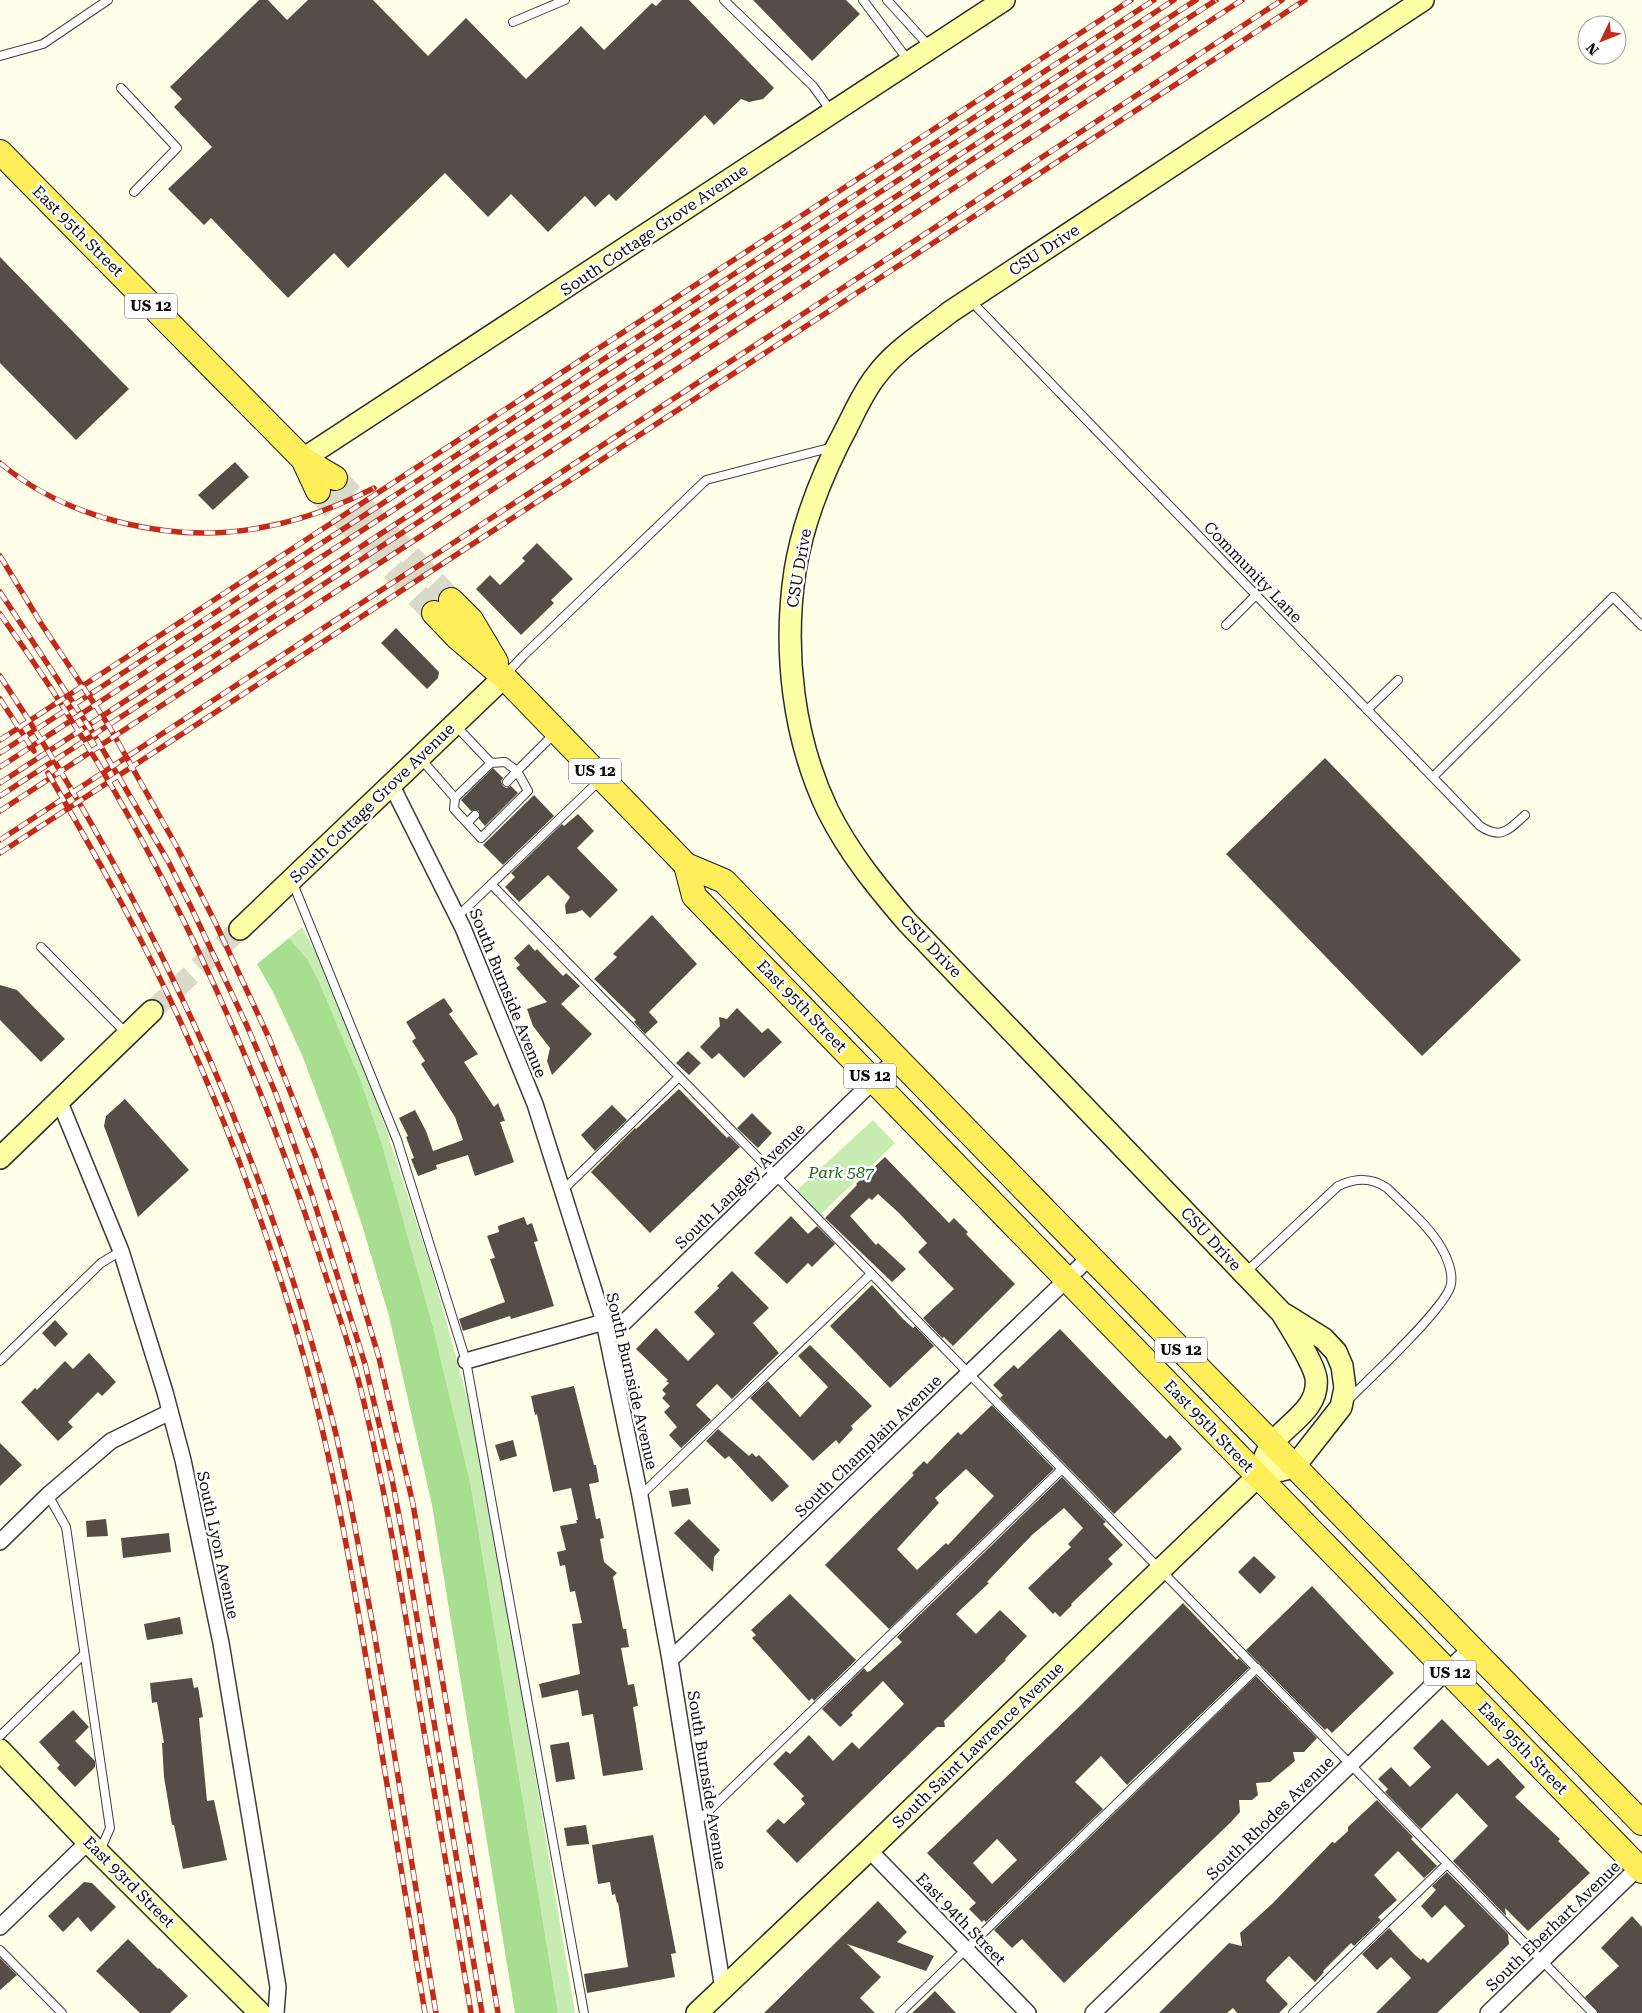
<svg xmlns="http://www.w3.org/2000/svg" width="1642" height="2013" font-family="'Roboto Serif',serif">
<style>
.green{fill:#c7ecb1}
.forest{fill:#a7de8f}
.building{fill:#554e47;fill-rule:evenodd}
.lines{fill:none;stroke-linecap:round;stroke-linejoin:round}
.secondary-tunnel{stroke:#dadac8;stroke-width:21;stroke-dasharray:21 11;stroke-linecap:butt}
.primary-tunnel{stroke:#dadac8;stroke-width:24;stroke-dasharray:24 12;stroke-linecap:butt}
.lane-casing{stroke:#3e3e3e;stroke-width:10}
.street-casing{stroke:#3e3e3e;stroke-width:18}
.secondary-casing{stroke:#2d2d2d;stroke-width:24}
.primary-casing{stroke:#1c1c1c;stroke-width:26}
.lane{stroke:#fff;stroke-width:8}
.street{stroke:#fff;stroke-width:15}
.secondary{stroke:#fcffa4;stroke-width:21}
.primary{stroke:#ffee59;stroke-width:24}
.rail-casing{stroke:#c42a1a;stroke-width:5.5}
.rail{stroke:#fff;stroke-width:4;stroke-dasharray:11;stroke-linecap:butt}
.labels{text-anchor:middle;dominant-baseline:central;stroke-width:5;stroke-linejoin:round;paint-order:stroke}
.shield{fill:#fff;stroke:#545454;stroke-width:1}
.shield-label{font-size:15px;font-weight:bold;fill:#0b0b0b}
.street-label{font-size:16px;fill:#0b0b0b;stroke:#fff}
.park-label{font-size:16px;font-style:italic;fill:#1d6718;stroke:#fff}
</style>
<rect width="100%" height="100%" fill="#fffee9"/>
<!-- green -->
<path class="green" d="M302,927L323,966L377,1102L432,1270L467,1397L487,1486L575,2013H558L471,1486L432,1323L383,1148L361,1081L320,984L289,938Z
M873,1120L895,1143L820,1215L796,1191Z"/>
<!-- forest -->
<path class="forest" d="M289,938L307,959L320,984L361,1081L383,1148L432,1323L471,1486L558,2013H515L432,1505L389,1316L362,1225L331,1132L302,1055L274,994L257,964Z"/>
<!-- building -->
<path class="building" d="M259,0H268L287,20L308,0H373L428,56L466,18L526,79L581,26L604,50L652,3L656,6L662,0H689L774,88L763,99L749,102L741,99L714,125L705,115L616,201L609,194L595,207L585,196L548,232L511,194L488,217L445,173L348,268L334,253L288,298L211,218L204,225L168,189L212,147L174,107L182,99L170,87Z
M753,0H846L860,14L812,61Z
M0,257L129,389L76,440L0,363Z
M235,462L249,477L213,510L198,495Z
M537,543L573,579L551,600L554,603L521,635L476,589L490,575L500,585L525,561L522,558Z
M396,628L439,672L438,678L427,689L381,643Z
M1325,758L1521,960L1422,1056L1226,854Z
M493,768L503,778L501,781L503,786L506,788L511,786L518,793L485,826L479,819V811L476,810L471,811L461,800Z
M534,795L554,816L503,865L483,845Z
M578,814L594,831L577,848L618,890L590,918L582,910L575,913L566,914L565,905L570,897L548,875L519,902L505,887L515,877L511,873L562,824L564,826Z
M652,915L697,964L649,1012L658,1022L645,1034L634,1022L636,1020L594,979L617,957L613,954Z
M529,944L535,951L537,949L563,976L566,973L580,986L561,1004L592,1034L552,1075L547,1061L550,1048L533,1026L527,1009L547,1002L516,968L520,965L514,958Z
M0,985L17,990L65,1039L41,1062L0,1020Z
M444,998L453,1011L449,1014L478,1054L464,1062L494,1107L498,1103L505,1121L500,1122L514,1162L475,1176L468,1155L436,1165L437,1169L418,1176L411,1159L414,1158L406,1137L408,1136L399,1118L415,1110L426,1131L433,1151L463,1140L455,1117L421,1064L425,1061L412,1041L416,1038L406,1022Z
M737,1008L762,1033L768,1028L782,1042L744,1078L719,1053L712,1059L700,1047L720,1026L719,1017L727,1019Z
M688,1051L701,1063L689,1075L676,1063Z
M679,1089L727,1138L729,1136L740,1147L650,1233L591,1172L635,1128L636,1129Z
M125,1099L189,1170L138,1217L104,1126L106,1116Z
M612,1105L627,1120L595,1151L581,1135Z
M752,1113L772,1133L758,1148L737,1128Z
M885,1157L949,1223L954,1218L968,1232L966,1234L1015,1284L953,1346L944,1337L942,1338L923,1318L954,1289L918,1252L927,1243L899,1213L878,1194L872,1200L869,1198L850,1216L876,1245L878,1243L906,1269L892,1282L825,1218L857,1185L856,1184Z
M791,1216L808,1234L817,1226L835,1244L812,1267L808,1263L787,1284L754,1253Z
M524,1217L527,1225L532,1223L538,1241L534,1242L554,1306L511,1319L510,1316L463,1331L459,1319L505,1302L490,1259L495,1258L487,1236L499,1232L498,1226Z
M732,1271L769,1308L753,1323L779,1353L732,1399L717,1384L696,1405L711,1420L681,1448L669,1435L677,1427L664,1412L670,1406L662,1398L666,1394L662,1390L669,1383L666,1381L668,1380L636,1349L656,1328L688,1361L715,1334L694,1312L719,1288L717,1286Z
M872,1285L903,1319L913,1328L915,1326L934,1346L890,1388L830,1326Z
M55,1320L68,1334L55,1347L42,1333Z
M1060,1329L1166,1439L1170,1435L1182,1449L1114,1514L1000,1398L1003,1395L993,1385L1014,1365L1018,1369Z
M810,1345L872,1406L851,1426L853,1429L839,1444L836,1440L813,1461L750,1398L768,1381L800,1417L828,1387L798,1356Z
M89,1353L116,1382L102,1396L98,1392L68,1422L73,1427L58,1441L21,1402L35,1388L37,1390L65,1361L73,1369Z
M574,1386L594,1465H596L599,1482L589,1484L596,1519L600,1518L604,1538L600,1539L604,1562L617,1573L613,1577L623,1629H626L629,1647L621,1648L628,1685L634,1684L638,1706L633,1707L643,1770L603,1776L593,1714L582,1716L578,1690L542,1698L539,1684L580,1674L572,1624L582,1623L575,1591L570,1592L565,1565L560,1566L557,1552L566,1550L560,1526L577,1523L576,1520H578L571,1488L553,1492L537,1414L535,1415L531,1396Z
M992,1405L1054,1469L889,1629L825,1565L914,1475L912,1473L924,1461L927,1464L958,1432L961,1435ZM966,1469L994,1496L948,1545L946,1543L917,1570L897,1549L939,1503L935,1498Z
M718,1429L749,1456L752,1453L756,1457L759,1455L789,1486L772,1502L729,1456L725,1459L706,1441Z
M513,1440L517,1456L500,1461L495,1445Z
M0,1443L22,1465L0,1486Z
M1062,1477L1106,1522L1103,1524L1123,1545L1108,1559L1113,1564L1071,1604L1072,1605L1060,1617L1055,1612L1053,1614L1028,1588L1071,1547L1068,1544L1083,1528L1064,1508L1032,1535L987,1582L989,1583L956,1614L976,1634L1000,1610L1027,1636L1005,1659L1006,1660L944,1721L945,1727H937L797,1863L766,1831L778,1819L784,1824L805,1804L801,1799L804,1796L773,1764L786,1751L790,1754L809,1735L833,1761L852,1742L859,1749L904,1704L883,1681L851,1713L853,1715L840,1727L822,1709L864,1668L867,1672L870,1671L902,1642L897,1637Z
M688,1488L691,1504L672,1507L669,1491Z
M106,1519L108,1536L87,1537L86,1521Z
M689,1519L720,1550L714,1557L713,1572L674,1533Z
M169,1533L171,1552L123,1558L121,1538Z
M1254,1556L1276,1577L1260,1594L1238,1572Z
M1312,1586L1394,1673L1332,1733L1327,1728L1325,1730L1246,1650Z
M790,1594L856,1660L814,1701L812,1698L809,1701L752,1638L756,1635L751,1630Z
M1183,1603L1237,1660L1239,1658L1249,1668L1127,1785L1101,1756L1075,1782L1103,1809L986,1922L984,1920L982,1922L969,1909L976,1903L927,1853L1077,1709ZM997,1839L1017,1860L992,1884L973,1863Z
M180,1617L183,1634L147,1640L144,1624Z
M1256,1676L1317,1738L1304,1752H1293L1295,1761L1270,1782L1256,1783L1258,1795L1252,1800H1239L1240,1812L1231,1822L1064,1983L1022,1939L1012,1948L994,1930Z
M192,1678L194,1688L198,1687L203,1717L199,1718L207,1801L214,1800L227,1860L183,1869L174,1825H172L164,1777L162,1743H164L157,1702L152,1703L150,1683Z
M73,1710L89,1727L75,1741L95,1761V1767L75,1787L57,1768L60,1765L39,1742Z
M1442,1719L1488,1766L1498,1758L1525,1787L1515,1797L1560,1839L1558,1841L1590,1873L1528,1931L1505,1908L1506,1916L1453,1861L1488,1826L1457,1793L1421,1829L1385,1792L1388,1789L1378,1779L1391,1767L1410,1787L1431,1767L1413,1748Z
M569,1742L575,1779L556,1782L550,1745Z
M1377,1800L1413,1837L1411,1839L1437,1866L1424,1878L1398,1851L1374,1875L1397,1900L1378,1917L1381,1920L1354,1946L1351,1943L1323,1971L1324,1972L1315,1982L1289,1956L1267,1978L1266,1981L1288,2004L1279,2013H1237L1233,2008L1227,2013H1159L1229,1943L1242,1946L1240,1933L1272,1904L1332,1842L1335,1843L1348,1831V1827Z
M586,1825L589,1844L567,1846L564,1828Z
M653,1835L676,1953L671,1954L675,1977L587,1993L584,1974L628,1967L618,1902L617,1903L615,1894L612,1895L610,1882L598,1884L592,1845Z
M1447,1872L1508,1934L1509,1944L1437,2013H1376L1411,1978L1391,1957L1377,1970L1362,1954L1389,1928L1415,1955L1421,1960L1423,1958L1428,1963L1465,1926L1445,1905L1432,1918L1421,1906L1436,1890L1432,1886Z
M84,1882L92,1883L116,1907L91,1932L78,1917L63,1932L48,1916Z
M878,1901L907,1932L897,1942L934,1956L926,1971L847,1944L881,1977L860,1998L875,2013H764Z
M1632,1916L1642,1927V2013H1598L1585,1997L1619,1966L1601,1948Z
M128,1939L158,1969L159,1968L188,1996L170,2013H140L96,1971Z
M0,1958L17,1975L0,1990Z
M935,1991L956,2013H912L927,1999Z"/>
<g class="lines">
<!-- secondary-tunnel -->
<path class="secondary-tunnel" d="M152,1011L240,929"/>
<!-- primary-tunnel -->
<path class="primary-tunnel" d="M335,478L451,600
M318,491L434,613"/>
<defs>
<path id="lane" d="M724,0L813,86L831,111
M863,0L908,60
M887,0L929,46
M513,22L565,0
M0,56L43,44L108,0
M121,88L177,148L134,192
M970,300L1480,826C1501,840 1509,830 1525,815
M1226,625L1256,595
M505,675L523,656L706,480L833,447
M1367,710L1398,680
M456,726L491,763
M421,759L455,798L454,809L481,838L528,791L517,771L554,734
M1433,777L1613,597L1642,626
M455,798L491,763L505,762L517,771L507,782
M467,823L475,815
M292,881L397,1140L466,1361L584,2013
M491,884L1593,2013
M458,916L599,781
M41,947L126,1033
M563,1190L679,1077
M1246,1272L1338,1186C1356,1178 1371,1177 1387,1188C1405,1206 1428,1225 1441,1247C1447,1257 1453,1272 1451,1284C1448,1306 1368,1380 1348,1400
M0,1361L101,1263L121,1251
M48,1495L66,1527L110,1828L100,1851
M640,1496L871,1274
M0,1736L84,1654
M697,1822L1062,1469
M0,1950L62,2013
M900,2013L1257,1668
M1293,2013L1447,1864"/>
<path id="street" d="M391,784L463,928L535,1104L604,1322L640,1496L670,1660L723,1989
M59,1100L121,1251L165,1392L183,1460L221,1643L278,1987L276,2013
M608,1338L896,1059
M466,1361L604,1322
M0,1542L48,1495L111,1441L170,1412
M670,1660L1090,1257
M869,1850L1028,2013
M0,1927L88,1842
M1093,2013L1471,1648
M1488,2013L1642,1864"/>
<path id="secondary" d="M303,459L1004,0
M240,929L504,677
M0,1158L152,1011
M1258,1476L1294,1467L1341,1407L1345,1388L1342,1366L1336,1352L1324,1339L1284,1314
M0,1750L88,1842L260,2013
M697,2013L869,1850L1258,1476C1262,1466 1265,1452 1272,1444C1287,1423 1320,1409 1316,1378C1313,1361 1291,1329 1282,1313L907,922C877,887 849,853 828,811C793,738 783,651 795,571C803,521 824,470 848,425C856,409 864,391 876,376C895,350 925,332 950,312L1423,0"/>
<path id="primary" d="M0,152L303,459L335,478
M303,459L318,491
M451,600L471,620L496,662
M434,613L457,637L504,677L686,865L724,881L1642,1823
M686,865L694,896L1642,1871"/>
</defs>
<!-- lane casing -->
<use href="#lane" class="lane-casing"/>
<!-- street casing -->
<use href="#street" class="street-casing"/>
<!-- secondary casing -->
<use href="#secondary" class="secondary-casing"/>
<!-- primary casing -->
<use href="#primary" class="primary-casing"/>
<!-- lane -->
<use href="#lane" class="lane"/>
<!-- street -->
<use href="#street" class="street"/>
<!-- secondary -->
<use href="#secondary" class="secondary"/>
<!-- primary -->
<use href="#primary" class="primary"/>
<defs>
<path id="rail" d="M0,463C69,521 177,545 264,527C303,520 339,506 374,488
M0,556L42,625L109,726L178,849L215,922L269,1038L316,1157L346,1247L379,1358L413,1504L498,2013
M0,592L93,733L168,861L191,907L247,1026L276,1094L312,1195L365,1364L392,1479L407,1558L482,2013
M0,614C139,807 243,1024 317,1249C334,1302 353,1353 365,1407C388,1502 403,1599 418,1695C436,1801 453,1907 471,2013
M0,676C152,904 267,1156 333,1422C350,1491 361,1562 374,1632C396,1759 415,1886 436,2013
M0,699L34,751
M0,740L1131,0
M0,753L1154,0
M0,767L1174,0
M48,773C73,816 98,860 122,904C192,1035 249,1174 292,1316C328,1434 349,1555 369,1676C388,1788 406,1901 425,2013
M0,783L1196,0
M0,796L1216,0
M0,811L1242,0
M0,840L1282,0
M0,853L1305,0"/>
</defs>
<!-- rail casing -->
<use href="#rail" class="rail-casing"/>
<!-- rail -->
<use href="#rail" class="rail"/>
</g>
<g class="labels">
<!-- shield labels -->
<g class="shield">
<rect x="125" y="293.5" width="52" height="25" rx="4"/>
<rect x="569" y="758.5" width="52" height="25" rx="4"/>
<rect x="844" y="1063.5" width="52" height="25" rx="4"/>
<rect x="1155" y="1337.5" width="52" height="25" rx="4"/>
<rect x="1424" y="1660.5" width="52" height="25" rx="4"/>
</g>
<g class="shield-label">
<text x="151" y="306">US 12</text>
<text x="595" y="771">US 12</text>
<text x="870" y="1076">US 12</text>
<text x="1181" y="1350">US 12</text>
<text x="1450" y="1673">US 12</text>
</g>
<!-- street labels -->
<g class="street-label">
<text transform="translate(654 230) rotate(-34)">South Cottage Grove Avenue</text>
<text transform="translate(78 231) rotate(45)">East 95th Street</text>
<text transform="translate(1044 250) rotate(-33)">CSU Drive</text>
<text transform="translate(799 568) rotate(-80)">CSU Drive</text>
<text transform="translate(1253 572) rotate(46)">Community Lane</text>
<text transform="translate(372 803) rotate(-44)">South Cottage Grove Avenue</text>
<text transform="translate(931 946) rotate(46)">CSU Drive</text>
<text transform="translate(508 993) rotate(68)">South Burnside Avenue</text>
<text transform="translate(802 1006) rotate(46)">East 95th Street</text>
<text transform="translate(740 1186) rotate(-44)">South Langley Avenue</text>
<text transform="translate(1211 1239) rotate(47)">CSU Drive</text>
<text transform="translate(632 1381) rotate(77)">South Burnside Avenue</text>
<text transform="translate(1209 1426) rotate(46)">East 95th Street</text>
<text transform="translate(868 1446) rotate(-44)">South Champlain Avenue</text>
<text transform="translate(218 1545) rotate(78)">South Lyon Avenue</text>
<text transform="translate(978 1745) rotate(-44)">South Saint Lawrence Avenue</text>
<text transform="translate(1523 1748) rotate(46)">East 95th Street</text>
<text transform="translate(707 1780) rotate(81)">South Burnside Avenue</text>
<text transform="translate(1270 1818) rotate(-44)">South Rhodes Avenue</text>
<text transform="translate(129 1882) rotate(45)">East 93rd Street</text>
<text transform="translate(961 1919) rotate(46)">East 94th Street</text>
<text transform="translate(1553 1926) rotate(-44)">South Eberhart Avenue</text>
</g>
<!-- park labels -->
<g class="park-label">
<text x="841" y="1172">Park 587</text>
</g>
</g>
<!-- north arrow -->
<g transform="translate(1602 40) rotate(227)"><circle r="24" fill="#ffffff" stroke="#9d9d9d"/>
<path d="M0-4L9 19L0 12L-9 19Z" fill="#c42a1a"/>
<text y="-8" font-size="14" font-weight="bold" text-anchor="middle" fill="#0b0b0b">N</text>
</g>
</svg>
